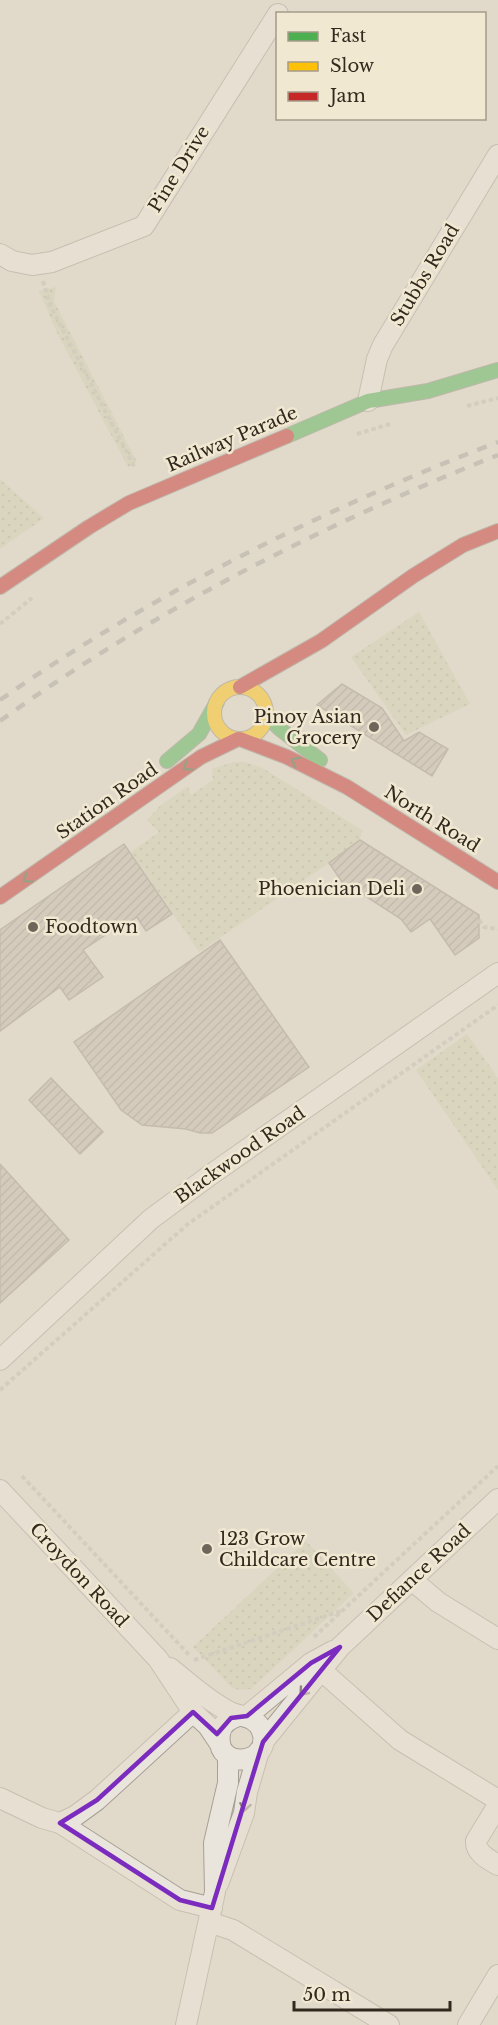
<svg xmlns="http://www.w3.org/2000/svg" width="498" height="2025" font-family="'Libre Baskerville',serif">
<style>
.grass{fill:url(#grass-dots)}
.building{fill:url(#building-hatch);stroke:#a0968b;stroke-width:1.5}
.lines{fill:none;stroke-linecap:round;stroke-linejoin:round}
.street-casing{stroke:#a69f94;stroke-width:22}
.fast-casing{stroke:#958f85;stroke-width:16}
.slow-casing{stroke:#958f85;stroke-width:16}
.jam-casing{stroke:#958f85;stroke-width:16}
.path{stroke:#c2bcb3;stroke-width:4;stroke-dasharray:4.5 3;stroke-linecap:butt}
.street{stroke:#eae5dc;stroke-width:20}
.fast{stroke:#4caf50;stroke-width:14}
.slow{stroke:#ffc107;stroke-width:14}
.jam{stroke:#c62828;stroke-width:14}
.rail{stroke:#a8a49d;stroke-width:4.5;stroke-dasharray:10 10;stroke-linecap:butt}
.oneway{stroke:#3c5e32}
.oneway2{stroke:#8e867d}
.marked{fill:none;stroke:#7b2cbf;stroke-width:4.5;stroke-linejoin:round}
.poi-dot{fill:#6f665b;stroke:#f1e8d1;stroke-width:2}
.labels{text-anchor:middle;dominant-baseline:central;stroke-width:5;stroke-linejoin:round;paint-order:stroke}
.street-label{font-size:18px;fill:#32281e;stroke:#f1e8d1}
.poi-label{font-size:18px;fill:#32281e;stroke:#f1e8d1;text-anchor:end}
</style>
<defs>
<pattern id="grass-dots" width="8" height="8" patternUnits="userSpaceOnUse" patternTransform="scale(1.5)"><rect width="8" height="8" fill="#cfcfaf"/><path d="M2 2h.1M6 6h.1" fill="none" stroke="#b2b296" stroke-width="1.8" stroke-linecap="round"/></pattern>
<pattern id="building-hatch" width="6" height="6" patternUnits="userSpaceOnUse" patternTransform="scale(1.5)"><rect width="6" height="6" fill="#c4b8ac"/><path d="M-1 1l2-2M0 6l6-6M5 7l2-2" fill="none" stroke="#a0968b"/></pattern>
</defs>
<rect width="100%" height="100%" fill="#e1dacb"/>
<!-- grass -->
<path class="grass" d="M56,287L54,301L137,462L128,467L57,333L39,291Z
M0,479L44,518L0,549Z
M419,612L470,704L406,735L351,657Z
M233,762H244L261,767L362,830L360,840L329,863L199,952L131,852L159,832L147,820L160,806L188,786L191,795L213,780L212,769Z
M467,1034L498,1078V1190L416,1070Z
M306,1541L354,1593L251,1689L240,1690L232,1688L193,1647Z"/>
<!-- building -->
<path class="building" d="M342,684L382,708L404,741L419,732L448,749L432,776L317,705Z
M360,840L479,915V938L455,955L430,919L411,932L401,919L353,888L349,892L329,863Z
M124,844L172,914L146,931L137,917L123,926L122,924L83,950L103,977L69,1000L60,987L0,1031V930Z
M220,940L309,1067L212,1133H200L186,1129L142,1125L121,1110L74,1042Z
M51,1078L103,1132L80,1154L29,1100Z
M0,1164L69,1240L0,1303Z"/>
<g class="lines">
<defs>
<path id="street" d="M0,254L12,261L32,265L52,262L144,226L278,14
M368,401L377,359L383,345L498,155
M0,1360L151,1219L209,1176L498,973
M0,1490L158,1659L193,1712L208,1726L220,1744
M412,1580L438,1602L498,1639
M170,1668C189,1683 208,1701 230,1712C241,1717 255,1716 261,1729C277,1764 214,1773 220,1734C221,1724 229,1719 238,1716
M322,1671L400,1740L498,1800
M247,1716L311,1663L333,1651
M263,1742L340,1647L498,1499
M0,1798L42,1818L60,1823L75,1816L97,1800L193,1712
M498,1805L476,1841C475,1853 489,1860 498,1865
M60,1823L180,1900L212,1908
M218,1884L244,1813L247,1792L259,1751
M209,1922L233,1930L389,2025
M186,2025L215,1892L214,1843L228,1783V1756
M468,2025L498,1975"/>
<path id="fast" d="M287,436L368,401L428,391L498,370
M266,715L280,729L320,760
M167,761L199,734L217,702"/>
<path id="slow" d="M214 713a26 26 0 1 1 52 0a26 26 0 1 1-52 0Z"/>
<path id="jam" d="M0,587L89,527L129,503L287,436
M240,687L321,641L413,576L463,545L498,531
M240,739L287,757L347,787L498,882
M0,897L201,757L238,739"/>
</defs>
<!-- street casing -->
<use href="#street" class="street-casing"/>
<!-- fast casing -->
<use href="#fast" class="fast-casing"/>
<!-- slow casing -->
<use href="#slow" class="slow-casing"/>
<!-- jam casing -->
<use href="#jam" class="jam-casing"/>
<!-- path -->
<path class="path" d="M43,281L50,305L135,468
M467,406L498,398
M357,434L390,424
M0,624L32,598
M479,920L484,927L498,929
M0,1390L188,1224L498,1005
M22,1476L191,1657
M314,1637L498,1466
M194,1660L341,1611"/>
<!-- street -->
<use href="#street" class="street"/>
<!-- fast -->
<use href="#fast" class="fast"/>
<!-- slow -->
<use href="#slow" class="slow"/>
<!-- jam -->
<use href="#jam" class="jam"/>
<!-- rail -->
<path class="rail" d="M0,700C153,593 324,509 498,442
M0,721C154,610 322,525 498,455"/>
</g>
<!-- one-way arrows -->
<defs><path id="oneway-chevron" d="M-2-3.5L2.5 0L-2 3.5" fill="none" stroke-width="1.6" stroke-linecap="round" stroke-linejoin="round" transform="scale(1.5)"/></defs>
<g class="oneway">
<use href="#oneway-chevron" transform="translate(295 761) rotate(-154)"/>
<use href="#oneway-chevron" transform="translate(187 767) rotate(145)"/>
<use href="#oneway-chevron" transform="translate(27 879) rotate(145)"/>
</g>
<g class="oneway2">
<use href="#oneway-chevron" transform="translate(303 1692) rotate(130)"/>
<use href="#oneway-chevron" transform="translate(245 1807) rotate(100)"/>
</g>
<!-- marked area -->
<path d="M0 0H498V2025H0ZM340,1647L263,1742L212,1908L180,1900L60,1823L97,1800L193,1712L217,1734L231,1718L247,1716L311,1663Z" fill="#e1dacb" fill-opacity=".55" fill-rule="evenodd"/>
<path class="marked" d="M340,1647L263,1742L212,1908L180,1900L60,1823L97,1800L193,1712L217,1734L231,1718L247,1716L311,1663Z"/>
<!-- markers -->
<g class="poi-dot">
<circle cx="374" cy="727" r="6"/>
<circle cx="417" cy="889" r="6"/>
<circle cx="33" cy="927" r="6"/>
<circle cx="207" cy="1549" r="6"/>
</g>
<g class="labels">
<!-- street labels -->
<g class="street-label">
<text transform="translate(179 169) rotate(-58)">Pine Drive</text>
<text transform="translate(425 275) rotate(-59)">Stubbs Road</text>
<text transform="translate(232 439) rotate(-23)">Railway Parade</text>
<text transform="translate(107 801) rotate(-35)">Station Road</text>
<text transform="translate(432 819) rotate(32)">North Road</text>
<text transform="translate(240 1155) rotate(-35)">Blackwood Road</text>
<text transform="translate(419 1573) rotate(-43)">Defiance Road</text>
<text transform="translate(79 1575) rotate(47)">Croydon Road</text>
</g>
<!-- poi labels -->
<g class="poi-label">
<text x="362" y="717">Pinoy Asian<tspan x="362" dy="21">Grocery</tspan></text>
<text x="405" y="889">Phoenician Deli</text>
<text x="45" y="927" text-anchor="start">Foodtown</text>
<text x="219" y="1539" text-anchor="start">123 Grow<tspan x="219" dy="21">Childcare Centre</tspan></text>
</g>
</g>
<!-- legend -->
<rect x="276" y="12" width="210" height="108" fill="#f1e8d1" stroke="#a59b89" stroke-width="1.5"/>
<rect x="288" y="32" width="30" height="9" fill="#4caf50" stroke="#a59b89" stroke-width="1.5"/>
<text x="330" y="42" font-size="18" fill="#32281e">Fast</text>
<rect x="288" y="62" width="30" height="9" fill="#ffc107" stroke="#a59b89" stroke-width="1.5"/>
<text x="330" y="72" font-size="18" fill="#32281e">Slow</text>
<rect x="288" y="92" width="30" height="9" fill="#c62828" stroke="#a59b89" stroke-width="1.5"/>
<text x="330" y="102" font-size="18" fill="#32281e">Jam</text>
<!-- scale -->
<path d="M294 2001v9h156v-9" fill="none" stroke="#32281e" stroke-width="3"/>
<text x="303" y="2001" font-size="18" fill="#32281e" stroke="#f1e8d1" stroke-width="4.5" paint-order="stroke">50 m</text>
</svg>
